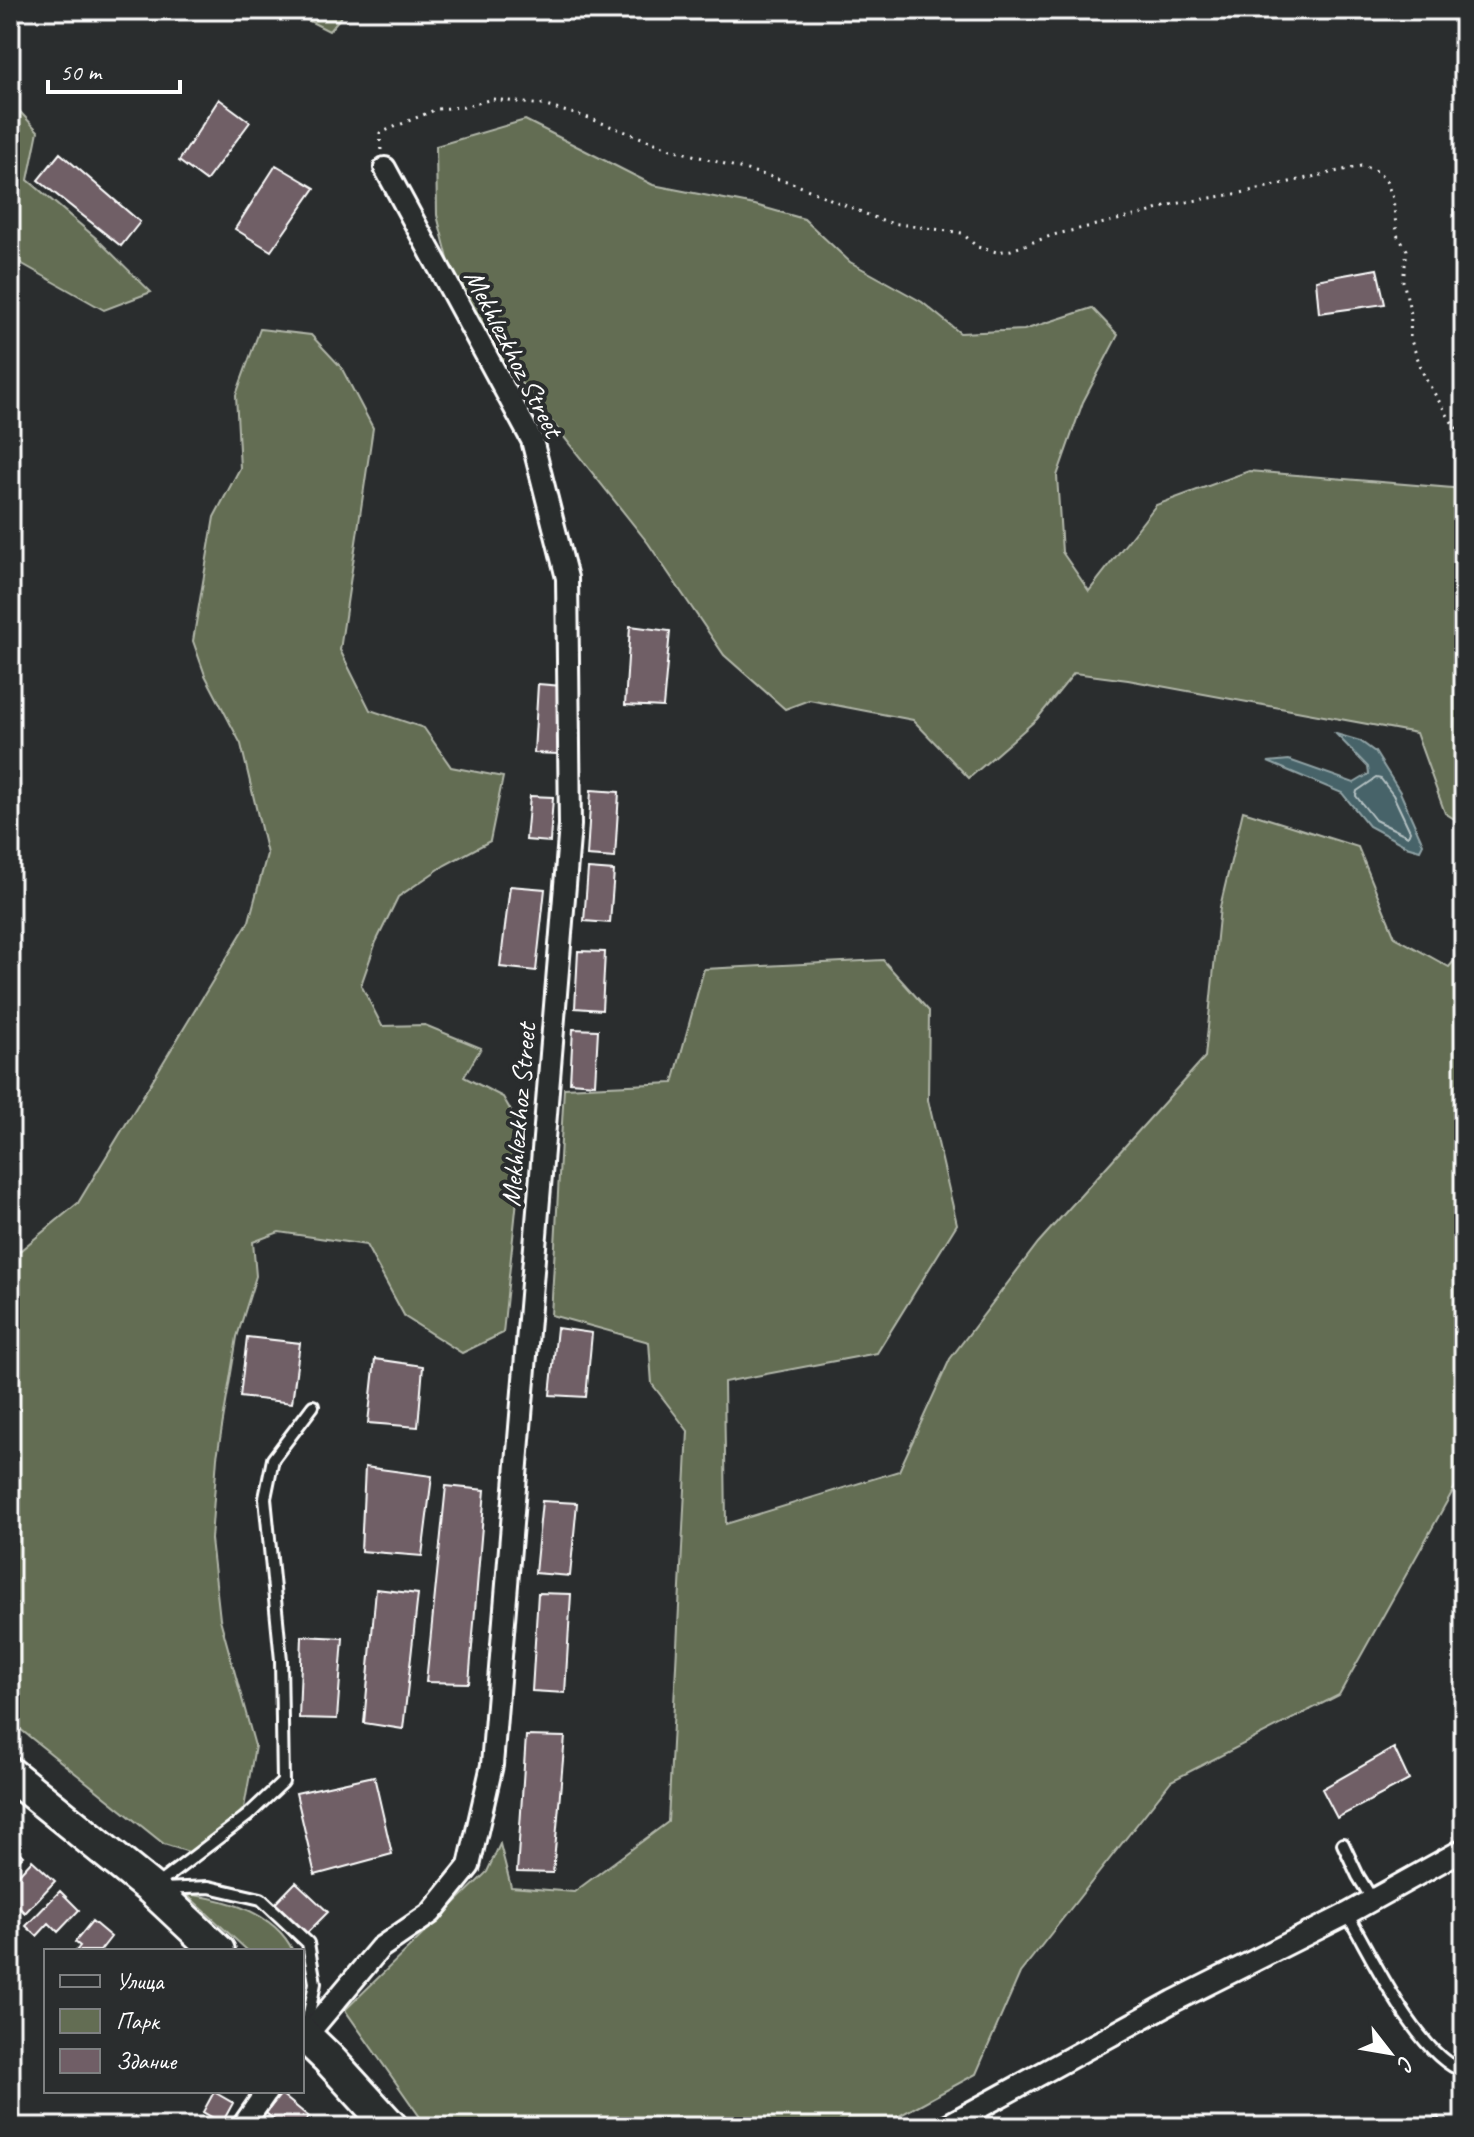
<svg xmlns="http://www.w3.org/2000/svg" width="1474" height="2137" font-family="Caveat,sans-serif">
<style>
.green{fill:#636d53;stroke:#b1b6a9;stroke-width:2}
.water{fill:#466469;stroke:#90a2a5;stroke-width:2}
.lines{fill:none;stroke-linecap:round;stroke-linejoin:round}
.shore{stroke:#b5c1c3;stroke-width:2}
.building{fill:#705e66;stroke:#fff;stroke-width:2}
.service-casing{stroke:#fff;stroke-width:16}
.minor-casing{stroke:#fff;stroke-width:26}
.primary-casing{stroke:#fff;stroke-width:38}
.path{stroke:#fff;stroke-width:3;stroke-dasharray:2 6;stroke-linecap:butt}
.service{stroke:#2a2d2e;stroke-width:10}
.minor{stroke:#2a2d2e;stroke-width:20}
.primary{stroke:#2a2d2e;stroke-width:32}
.labels{text-anchor:middle;dominant-baseline:central;stroke-width:8;stroke-linejoin:round;paint-order:stroke}
.street-label{font-size:28px;fill:#fff;stroke:#2a2d2e}
</style>
<rect width="100%" height="100%" fill="#2a2d2e"/>
<filter id="ink" filterUnits="userSpaceOnUse"><feTurbulence type="fractalNoise" baseFrequency=".0125" numOctaves="2"/><feDisplacementMap in="SourceGraphic" scale="16" xChannelSelector="R" yChannelSelector="G"/><feConvolveMatrix kernelMatrix="1 2 1 2 8 2 1 2 1" color-interpolation-filters="sRGB"/></filter>
<g filter="url(#ink)">
<!-- green -->
<path class="green" d="M288,10H347L329,31Z
M10,101L38,131L28,180L96,238L151,292L104,310L10,257Z
M525,120L653,185L755,205L804,219L850,262L922,302L960,333L1024,330L1092,308L1118,335L1083,402L1057,476L1062,552L1089,591L1156,505L1249,471L1464,489V825L1445,813L1416,733L1128,680L1074,673L1037,719L969,778L913,720L809,700L785,709L724,655L648,543L460,306L437,215L436,146Z
M260,329L311,335L341,367L373,428L340,650L370,710L424,728L451,767L503,777L490,841L445,865L398,897L376,942L361,985L382,1026L425,1025L481,1048L464,1077L503,1097L524,1133L503,1333L462,1353L405,1317L366,1245L279,1232L253,1242L256,1276L237,1337L217,1457L211,1539L220,1619L255,1746L244,1808L222,1834L195,1854L164,1844L10,1721V1259L78,1203L249,921L267,854L241,744L205,675L193,641L214,517L240,468L236,395Z
M1243,811L1358,847L1395,937L1449,967L1464,949V1471L1339,1695L1171,1781L1020,1973L976,2074L879,2127H427L345,2010L487,1872L500,1844L511,1887L574,1892L668,1822L688,1431L652,1384L649,1342L551,1315L564,1088L673,1083L704,969L883,960L929,1011L928,1100L957,1224L877,1353L724,1382L726,1524L899,1471L950,1359L1038,1243L1205,1057L1220,907Z
M186,1894C224,1899 275,1912 293,1951H248Z"/>
<!-- water -->
<path class="water" d="M1336,734L1360,741L1375,752L1400,792L1423,844L1420,850L1406,846L1369,826L1342,793L1268,762L1289,760L1354,783L1369,774L1368,767Z"/>
<g class="lines">
<!-- shore -->
<path class="shore" d="M1376,778L1381,779L1393,795L1410,831L1408,836L1375,820L1356,796L1357,791Z"/>
</g>
<!-- building -->
<path class="building" d="M219,99L250,122L206,181L179,161Z
M60,153L140,222L121,246L38,180Z
M276,165L315,188L271,251L235,229Z
M1377,269L1385,304L1319,313L1316,280Z
M630,626L670,631L663,707L625,705Z
M538,684L562,686L558,754L534,753Z
M591,790L619,792L615,858L587,856Z
M530,796L553,797L550,842L526,840Z
M588,869L614,871L610,923L584,921Z
M510,886L545,889L536,971L500,967Z
M578,951L605,952L602,1010L575,1008Z
M573,1029L598,1030L595,1084L570,1082Z
M557,1328L592,1333L586,1397L550,1395Z
M247,1337L300,1343L292,1403L240,1397Z
M375,1359L423,1366L418,1427L368,1423Z
M365,1467L432,1476L422,1556L361,1551Z
M446,1486L485,1490L469,1683L426,1682Z
M542,1501L577,1503L570,1576L535,1573Z
M376,1589L418,1594L403,1729L364,1723Z
M538,1593L571,1594L565,1693L532,1691Z
M302,1636L343,1638L337,1719L299,1718Z
M526,1736L565,1737L553,1873L517,1872Z
M1394,1748L1409,1780L1337,1818L1322,1789Z
M374,1776L392,1854L315,1875L296,1793Z
M10,1843L23,1856L10,1868Z
M32,1860L55,1881L25,1913L10,1899V1884Z
M296,1882L328,1912L297,1943L267,1912Z
M60,1891L79,1910L58,1932L49,1923L37,1936L26,1926Z
M92,1921L111,1937L100,1951H76L80,1946L75,1942Z
M214,2092L233,2103L222,2123L203,2112Z
M281,2094L309,2117L301,2127H283L266,2113Z
M1438,2117L1443,2127H1412Z"/>
<g class="lines">
<defs>
<path id="service" d="M1343,1844L1358,1876L1372,1899
M154,1887L247,1816L283,1782L281,1660L265,1498L273,1459L313,1406
M162,1889L209,1887L261,1899L308,1943L315,1983L306,2029
M1347,1914C1371,1954 1419,2059 1464,2071"/>
<path id="minor" d="M302,2041L380,1948L431,1913L469,1866L492,1765L570,825L567,578L532,440L385,168
M242,2127L267,2091
M944,2127L1174,2001L1347,1914L1464,1849"/>
<path id="primary" d="M10,1774L152,1889L218,1951
M302,2033L328,2058L391,2127"/>
</defs>
<!-- service casing -->
<use href="#service" class="service-casing"/>
<!-- minor casing -->
<use href="#minor" class="minor-casing"/>
<!-- primary casing -->
<use href="#primary" class="primary-casing"/>
<!-- path -->
<path class="path" d="M381,150L380,133L437,109L464,107L492,99L542,105L586,117L671,149L790,182L885,222L962,233L977,247L997,252L1011,250L1053,235L1147,213L1174,204L1241,193L1361,166L1377,171L1386,181L1393,198L1397,235L1407,250L1403,281L1411,314L1410,338L1425,378L1451,421L1464,436"/>
<!-- service -->
<use href="#service" class="service"/>
<!-- minor -->
<use href="#minor" class="minor"/>
<!-- primary -->
<use href="#primary" class="primary"/>
</g>
</g>
<g class="labels">
<!-- street labels -->
<g class="street-label">
<text transform="translate(514 353) rotate(63)">Mekhlezkhoz Street</text>
<text transform="translate(518 1115) rotate(-85)">Mekhlezkhoz Street</text>
</g>
</g>
<!-- margin -->
<rect width="1474" height="2137" fill="none" stroke="#2a2d2e" stroke-width="40"/>
<rect x="20" y="20" width="1434" height="2097" fill="none" stroke="#fff" stroke-width="3" filter="url(#ink)"/>
<!-- legend -->
<rect x="44" y="1949" width="260" height="144" fill="#2a2d2e" stroke="#7f8182" stroke-width="2"/>
<rect x="60" y="1975" width="40" height="12" fill="#2a2d2e" stroke="#7f8182" stroke-width="2"/>
<text x="116" y="1989" font-size="24" fill="#ffffff">Улица</text>
<rect x="60" y="2009" width="40" height="24" fill="#636d53" stroke="#7f8182" stroke-width="2"/>
<text x="116" y="2029" font-size="24" fill="#ffffff">Парк</text>
<rect x="60" y="2049" width="40" height="24" fill="#705e66" stroke="#7f8182" stroke-width="2"/>
<text x="116" y="2069" font-size="24" fill="#ffffff">Здание</text>
<!-- north arrow -->
<g transform="translate(1390 2053) rotate(121)" stroke="#2a2d2e" stroke-width="6" paint-order="stroke">
<path d="M0-6L14 30L0 20L-14 30Z" fill="#ffffff"/>
<text y="-12" font-size="22" font-weight="bold" text-anchor="middle" fill="#ffffff">С</text>
</g>
<!-- scale -->
<path d="M48 80v12h132v-12" fill="none" stroke="#ffffff" stroke-width="4"/>
<text x="60" y="80" font-size="24" fill="#ffffff" stroke="#2a2d2e" stroke-width="6" paint-order="stroke">50 m</text>
</svg>
